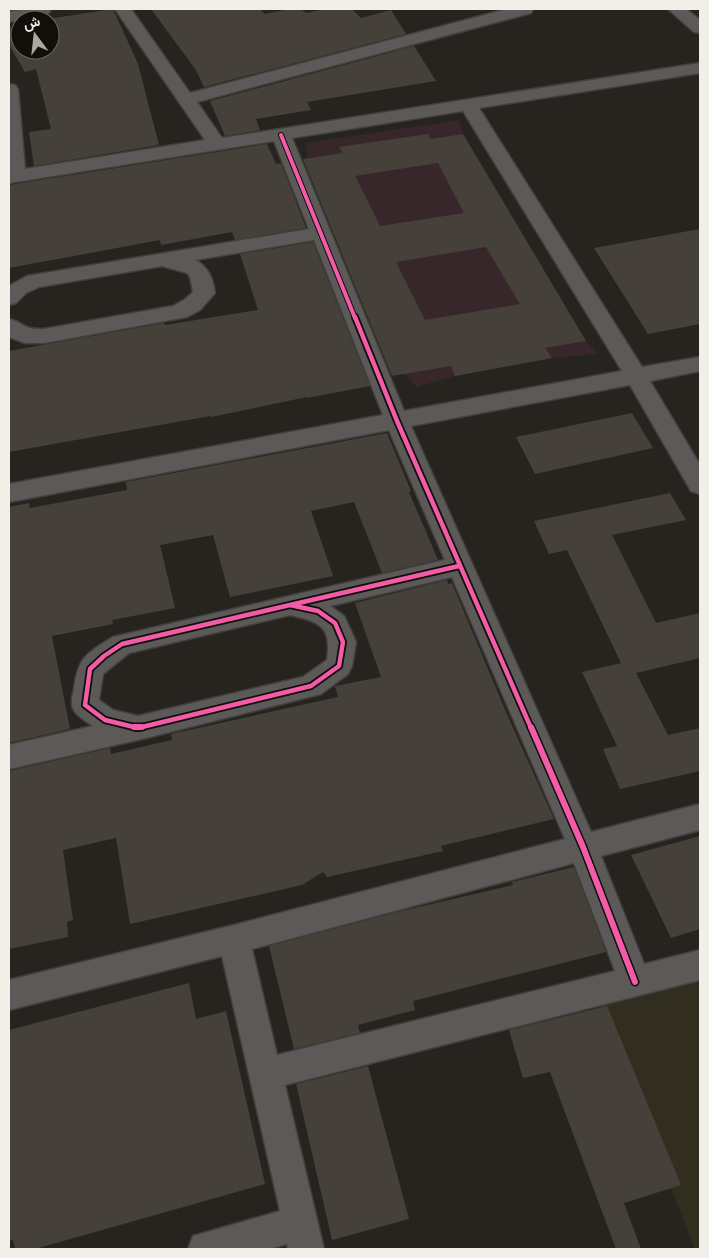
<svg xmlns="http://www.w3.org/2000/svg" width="709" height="1258" font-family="'Nunito Sans',Vazirmatn,sans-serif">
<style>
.built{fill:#322e1f}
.industrial{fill:#37272a}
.building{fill:#46403a;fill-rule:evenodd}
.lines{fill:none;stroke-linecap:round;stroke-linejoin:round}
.minor-casing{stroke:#42403c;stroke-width:3}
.minor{fill:#5c5a59;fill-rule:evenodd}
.cycleway-far2-casing{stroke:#100f0a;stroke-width:6}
.cycleway-far1-casing{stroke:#100f0a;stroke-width:8}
.cycleway-casing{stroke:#100f0a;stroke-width:9}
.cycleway-far2{stroke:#f35aa7;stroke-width:4}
.cycleway-far1{stroke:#f35aa7;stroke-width:4.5}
.cycleway{stroke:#f35aa7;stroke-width:6}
</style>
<rect width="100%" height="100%" fill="#26241f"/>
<!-- built -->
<path class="built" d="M700,977V1249H695L599,1004Z"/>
<!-- industrial -->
<path class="industrial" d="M459,120L463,134L586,341L598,354L552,358L455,376L416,387L405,374L308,159L305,143Z"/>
<!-- building -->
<path class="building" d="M113,9L138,64L159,145L34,166L29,132L51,129L36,69L25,72L9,45V28L20,25V50H50V20H41Z
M151,9H260L265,14L289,9H301L306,13L325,9H352L361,18L391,10L406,34L204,87L196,70Z
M414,46L436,81L307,102L311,110L256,119L260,130L225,136L210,101Z
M428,134L431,139L463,134L586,341L545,348L552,358L455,376L451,366L392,376L303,159L343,153L339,147ZM438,163L464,213L380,226L355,176ZM486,247L520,304L425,320L396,262Z
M267,144L276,164L281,163L306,228L235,240L232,232L161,245L160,240L9,268V185Z
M700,229V324L648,334L594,248Z
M313,242L370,386L307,398V397L211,417L210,416L9,452V351L164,323L165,325L258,310L240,254Z
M632,413L653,448L535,474L516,437Z
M387,433L411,491L409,492L438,560L382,573L354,502L311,511L333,576L230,597L213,535L160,545L175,608L112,620L113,624L52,636L70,729L9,743V507L29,503L30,508L127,490L126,482Z
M670,493L686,520L612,535L656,623L700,613V658L636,673L668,735L700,728V771L620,789L603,749L617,746L582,672L621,663L567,550L549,554L534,521Z
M447,580L448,584L452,583L506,712L554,819L441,846L443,851L327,877L323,872L302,885L130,924L116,838L63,850L73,920L67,922L68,937L9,949V771L110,748L111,754L172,740L171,734L338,697L335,686L381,677L355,603Z
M700,836V929L671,938L631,855Z
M574,867L606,952L413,1001L415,1010L358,1025L360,1033L294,1049L269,946L393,913L513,885L512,882Z
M189,983L196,1019L226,1011L265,1184L35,1249H15L13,1240L9,1241V1030Z
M607,1006L681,1185L624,1203L641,1249H616L550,1072L523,1078L509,1030Z
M368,1066L409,1219L332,1240L296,1084Z"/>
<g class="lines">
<defs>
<path id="minor" d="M23,9H51L49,13L9,22V12Z
M115,9H131L190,93L507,9H533L531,13L197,102L222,138L700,63V73L479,108L642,367L700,357V371L650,381L700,465V494L691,491L630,385L411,426L591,832L700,804V830L601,856L644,964L700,950V980L285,1085L324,1249H288L287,1244L269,1249H188L193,1236L280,1211L222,956L9,1010V980L234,925L565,839L452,577L330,606L344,616L356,642L352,666L348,674L321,694L138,740L9,769V745L93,726C87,722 79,717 75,712C70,705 72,697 74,689C78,657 86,654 113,637L445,560L389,430L9,502V484L383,415L314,240L195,260C209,267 213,279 215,293L200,310L187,317L44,343H25L9,337V319C26,323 22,330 44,329L173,306L184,300L193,292L190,277L187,273L162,266L39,287L26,293L16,303L9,305V286L27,276L309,229L274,141L9,183V84L15,85L18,89L25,169L205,140ZM463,111L622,371L404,411L292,138ZM290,615C321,622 332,627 327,660L303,677L138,716L113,710L99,700L103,674L129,653ZM574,863L615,971L277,1055L252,949Z
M668,9H686L700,20V33L694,32Z"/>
</defs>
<!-- minor casing -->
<use href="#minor" class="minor-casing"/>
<!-- minor -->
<use href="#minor" class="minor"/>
<defs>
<path id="cycleway-far2" d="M281,135L355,318"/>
<path id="cycleway-far1" d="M355,317L397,421L531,728
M290,605L318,611L335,623L343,642L339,666L311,686L138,728L105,720L85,705L90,669L104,656L122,644Z
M290,605L459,566"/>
<path id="cycleway" d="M134,727H142
M531,727L583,847L635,982"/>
</defs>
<!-- cycleway-far2 casing -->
<use href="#cycleway-far2" class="cycleway-far2-casing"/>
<!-- cycleway-far1 casing -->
<use href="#cycleway-far1" class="cycleway-far1-casing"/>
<!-- cycleway casing -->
<use href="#cycleway" class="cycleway-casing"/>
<!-- cycleway-far2 -->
<use href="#cycleway-far2" class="cycleway-far2"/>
<!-- cycleway-far1 -->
<use href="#cycleway-far1" class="cycleway-far1"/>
<!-- cycleway -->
<use href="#cycleway" class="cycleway"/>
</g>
<!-- border -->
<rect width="709" height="1258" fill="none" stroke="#f2efe9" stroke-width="20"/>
<!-- north arrow -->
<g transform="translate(35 35) rotate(345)"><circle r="24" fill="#100f0a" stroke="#6a6963"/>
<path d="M0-4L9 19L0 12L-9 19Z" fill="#aba8a2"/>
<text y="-8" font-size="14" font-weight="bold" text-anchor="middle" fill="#f2efe9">ش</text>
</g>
</svg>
